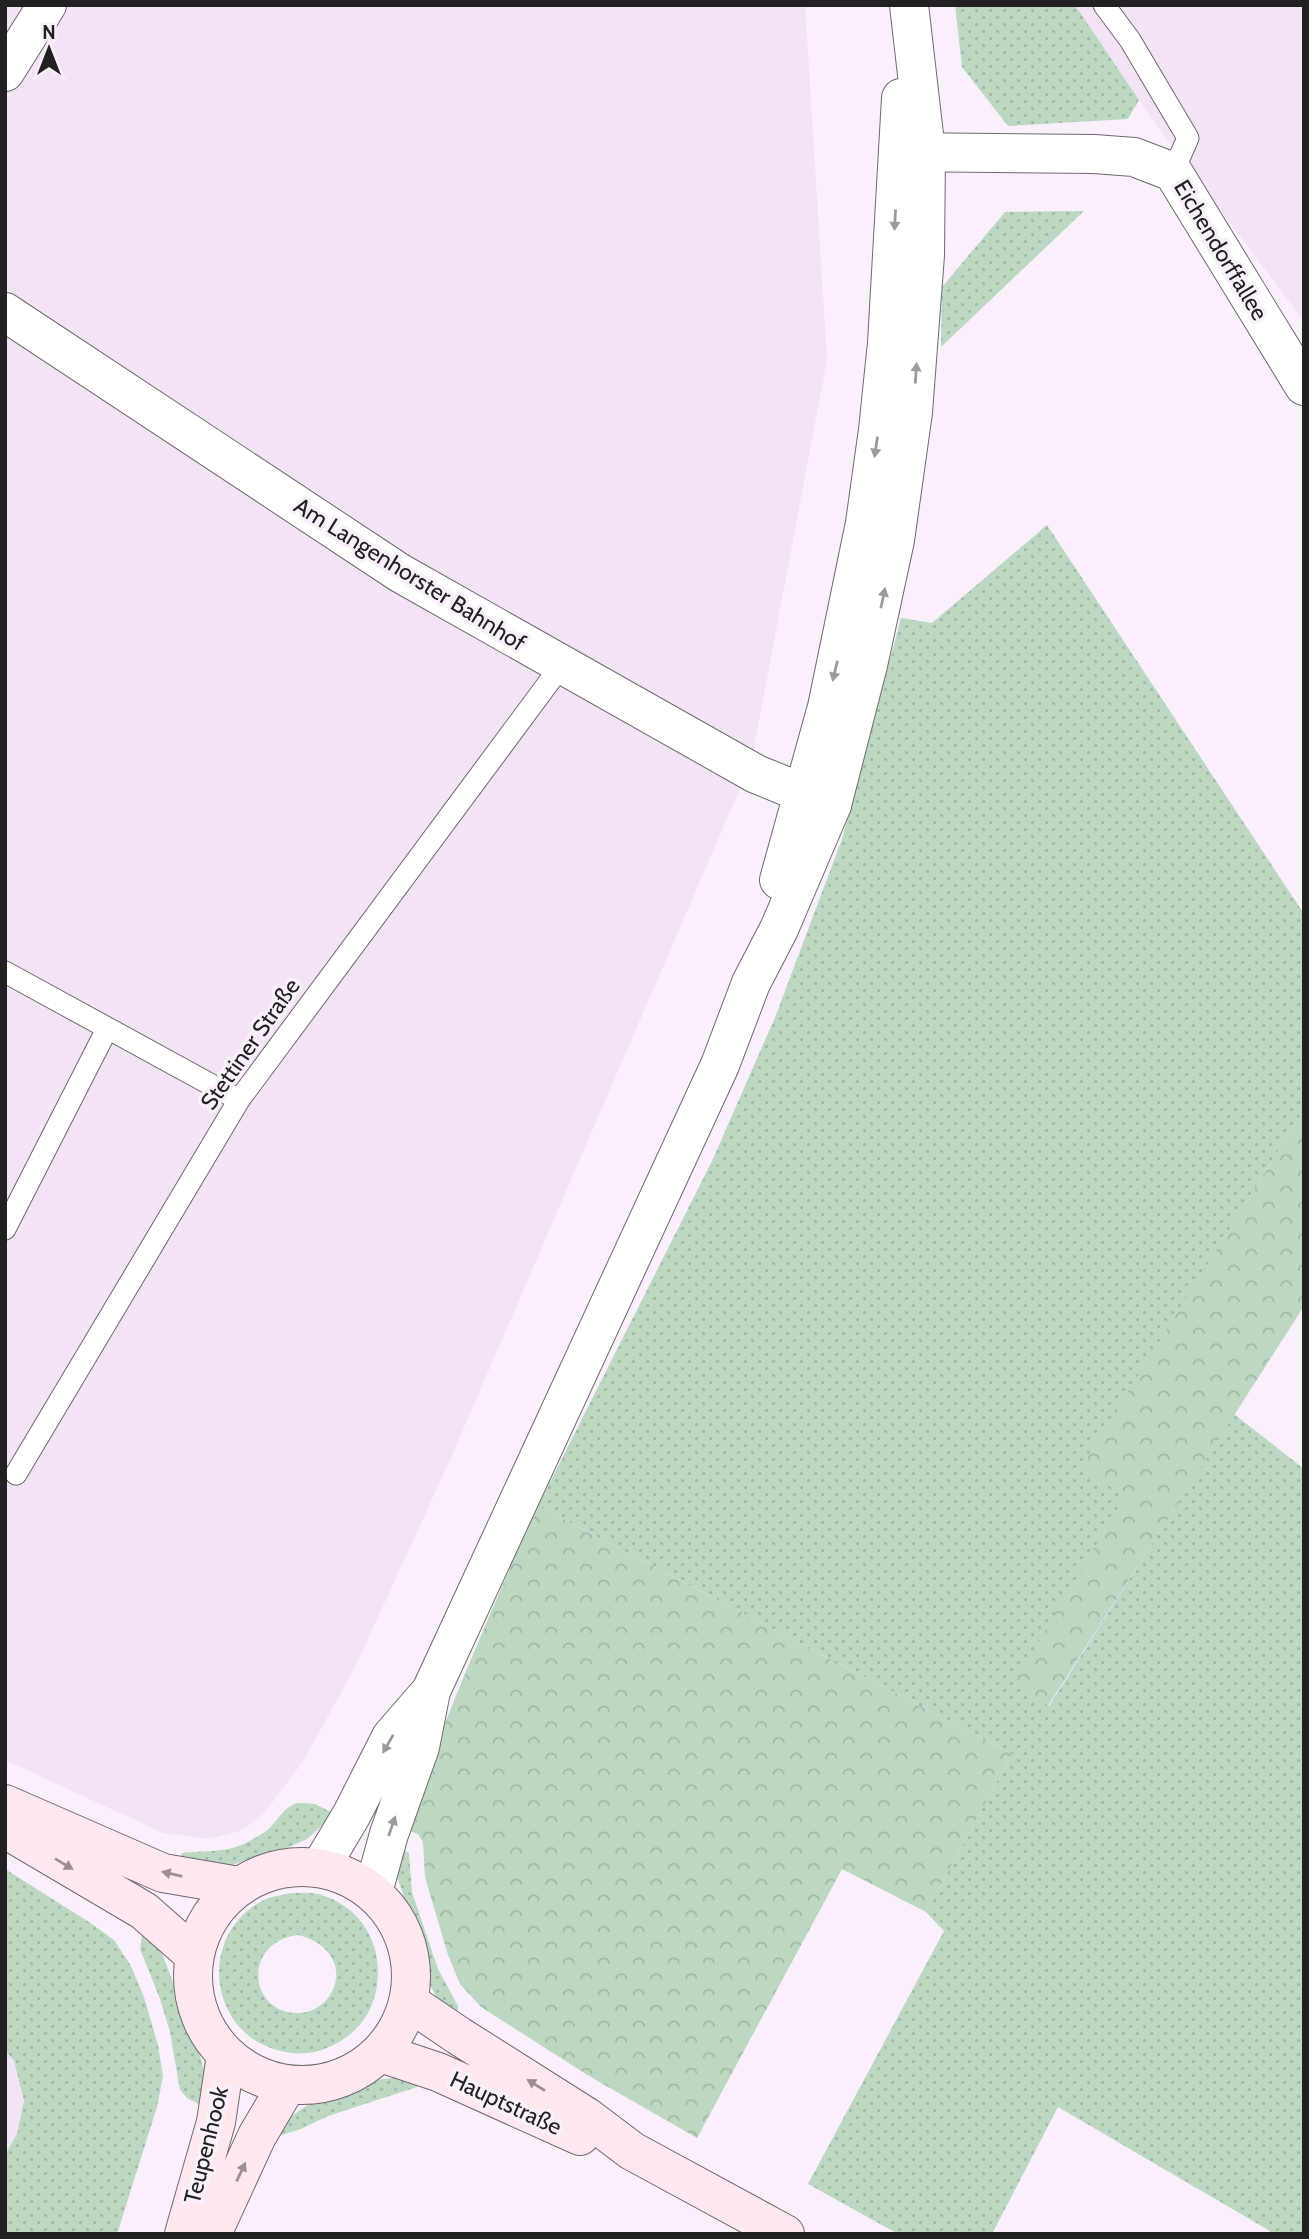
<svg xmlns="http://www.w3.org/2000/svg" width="1309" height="2239" font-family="Cabin,sans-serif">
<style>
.built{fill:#f2e4f5}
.grass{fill:url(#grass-dots);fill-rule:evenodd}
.forest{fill:url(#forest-crowns)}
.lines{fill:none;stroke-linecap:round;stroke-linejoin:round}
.service-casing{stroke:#6f6871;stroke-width:23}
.minor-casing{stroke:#6f6871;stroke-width:40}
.tertiary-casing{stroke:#6f6871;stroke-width:40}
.secondary-casing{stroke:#6f6871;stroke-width:40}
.service{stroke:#fff;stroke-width:21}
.minor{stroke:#fff;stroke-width:38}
.tertiary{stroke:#fff;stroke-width:38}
.secondary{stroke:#ffe7f0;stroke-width:38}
.oneway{fill:#9c9b9c}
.oneway2{fill:#9c8d94}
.labels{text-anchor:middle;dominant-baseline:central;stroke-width:7;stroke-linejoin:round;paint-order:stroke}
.street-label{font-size:23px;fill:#232024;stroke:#f9f0fb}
</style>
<defs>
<pattern id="grass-dots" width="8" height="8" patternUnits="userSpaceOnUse" patternTransform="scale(1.75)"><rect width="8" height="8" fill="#bcd8c2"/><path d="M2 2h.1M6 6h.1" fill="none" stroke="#a1b9a7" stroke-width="1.8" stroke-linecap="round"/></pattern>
<pattern id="forest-crowns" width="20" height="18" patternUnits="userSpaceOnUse" patternTransform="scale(1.75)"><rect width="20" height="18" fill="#bcd8c2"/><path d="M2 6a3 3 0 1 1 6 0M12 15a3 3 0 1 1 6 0" fill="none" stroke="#a1b9a7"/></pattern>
</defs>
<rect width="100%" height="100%" fill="#f9f0fb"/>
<!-- built -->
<path class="built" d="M5,5H805L827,360L751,763L450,1460L355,1667L304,1760L266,1811L248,1826L237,1832L208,1839L163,1833L5,1760Z
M1075,5H1304V322L1152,119Z
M5,2050L14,2061L24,2101L17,2134L5,2155Z"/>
<!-- grass -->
<path class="grass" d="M955,5H1075L1139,100L1128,119L1008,126L962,67Z
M1084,211L941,347L942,287L1005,212Z
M1047,525L1304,914V1110L1081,1468L1126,1495L1015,1683L1049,1706L1234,1414L1304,1469V2234H1270V2231L1058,2107L992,2234H898L808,2184L944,1931L926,1912L1012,1754L538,1506L712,1161L776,1015L842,839L901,618L932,623Z
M298,1803L315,1804L335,1814L307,1839L280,1851L256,1856L227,1867L176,1865L182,1853C220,1849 231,1855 266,1831C278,1822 282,1807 298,1803Z
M400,1848L409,1853L412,1892L438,1969L458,2006L456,2021L437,1999L425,1974L420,1941L397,1877Z
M5,1869L89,1922L114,1940L131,1966L144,1997L158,2045L163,2076L157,2107L117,2234H5V2155L17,2134L24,2101L14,2061L5,2050Z
M291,1893C300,1893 310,1892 318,1894C372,1908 392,1966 368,2013C359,2029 345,2040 329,2047C312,2055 295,2055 277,2050C206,2030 198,1931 266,1899C273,1896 283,1895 291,1893ZM297,1935C327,1940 349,1969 328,1998C321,2007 311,2012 300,2013C250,2016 240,1944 297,1935Z
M143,1929L162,1953L199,2052L206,2078V2108L187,2098L180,2090L170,2032L160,1999L140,1949Z
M393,2078L407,2079L420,2086L328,2116L301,2129L281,2135L275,2134C301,2100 351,2081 393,2078Z"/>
<!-- forest -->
<path class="forest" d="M1304,1110V1306L1048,1706L1014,1683L1125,1496L1080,1468Z
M538,1506L1012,1754L926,1912L842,1869L697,2138L589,2076L481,2007L460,1984L448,1955L425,1877L423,1842L418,1834L404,1829C445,1720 489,1612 538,1506Z"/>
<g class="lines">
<defs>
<path id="service" d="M1104,5L1130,40L1188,138L1173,172
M5,972L239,1100
M5,1229L107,1029
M16,1474L239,1100L561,666"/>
<path id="minor" d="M5,72L47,5
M899,152L1094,154L1134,157L1173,172L1304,386
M5,312L400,573L756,774L832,805"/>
<path id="tertiary" d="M779,880L827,707L865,523L878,430L887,343L901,98
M320,1868L352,1814L391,1737L430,1692
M373,1892L389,1834L420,1747L431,1691L720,1065L751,983L779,929L832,805L868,665L895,540L913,412L925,255L926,152L909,5"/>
<path id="secondary" d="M5,1804L163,1873L239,1886
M5,1829L144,1911L194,1955
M193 1976a109 109 0 1 1 218 0a109 109 0 1 1-218 0Z
M409,2002L459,2036L587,2117L632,2151L785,2234
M381,2053L438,2072L580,2136
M184,2234L216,2122L226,2055
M212,2234L257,2136L287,2085"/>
</defs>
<!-- service casing -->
<use href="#service" class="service-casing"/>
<!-- minor casing -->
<use href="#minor" class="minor-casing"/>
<!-- tertiary casing -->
<use href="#tertiary" class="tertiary-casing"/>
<!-- secondary casing -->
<use href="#secondary" class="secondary-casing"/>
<!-- service -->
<use href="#service" class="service"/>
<!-- minor -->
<use href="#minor" class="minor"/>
<!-- tertiary -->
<use href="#tertiary" class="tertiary"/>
<!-- secondary -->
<use href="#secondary" class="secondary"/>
</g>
<!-- one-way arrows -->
<defs><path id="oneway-solid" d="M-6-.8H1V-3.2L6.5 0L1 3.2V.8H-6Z" transform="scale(1.75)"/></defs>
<g class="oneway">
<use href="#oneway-solid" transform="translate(895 220) rotate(93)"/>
<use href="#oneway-solid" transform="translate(916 373) rotate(-86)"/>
<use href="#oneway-solid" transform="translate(876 447) rotate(98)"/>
<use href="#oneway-solid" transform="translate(883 598) rotate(-78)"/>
<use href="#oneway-solid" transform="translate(835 671) rotate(103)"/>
<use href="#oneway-solid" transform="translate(388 1744) rotate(120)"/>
<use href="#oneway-solid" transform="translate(392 1826) rotate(-71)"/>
</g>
<g class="oneway2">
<use href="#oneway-solid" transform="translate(64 1864) rotate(31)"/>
<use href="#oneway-solid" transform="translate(172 1874) rotate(-167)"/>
<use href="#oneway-solid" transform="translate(536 2085) rotate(-148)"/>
<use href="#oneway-solid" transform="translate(241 2172) rotate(-65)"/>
</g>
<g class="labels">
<!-- street labels -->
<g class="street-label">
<text transform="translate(1221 250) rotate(59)">Eichendorffallee</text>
<text transform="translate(410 574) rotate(32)">Am Langenhorster Bahnhof</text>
<text transform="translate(250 1044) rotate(-55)">Stettiner Straße</text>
<text transform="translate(506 2103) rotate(25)">Hauptstraße</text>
<text transform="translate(206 2145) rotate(-76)">Teupenhook</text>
</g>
</g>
<!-- border -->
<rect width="1309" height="2239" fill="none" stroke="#232024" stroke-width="14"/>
<!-- north arrow -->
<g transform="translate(49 49)" stroke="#f9f0fb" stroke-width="5" paint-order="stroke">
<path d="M0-5L12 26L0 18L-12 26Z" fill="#232024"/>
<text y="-10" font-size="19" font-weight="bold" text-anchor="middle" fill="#232024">N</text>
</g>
</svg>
